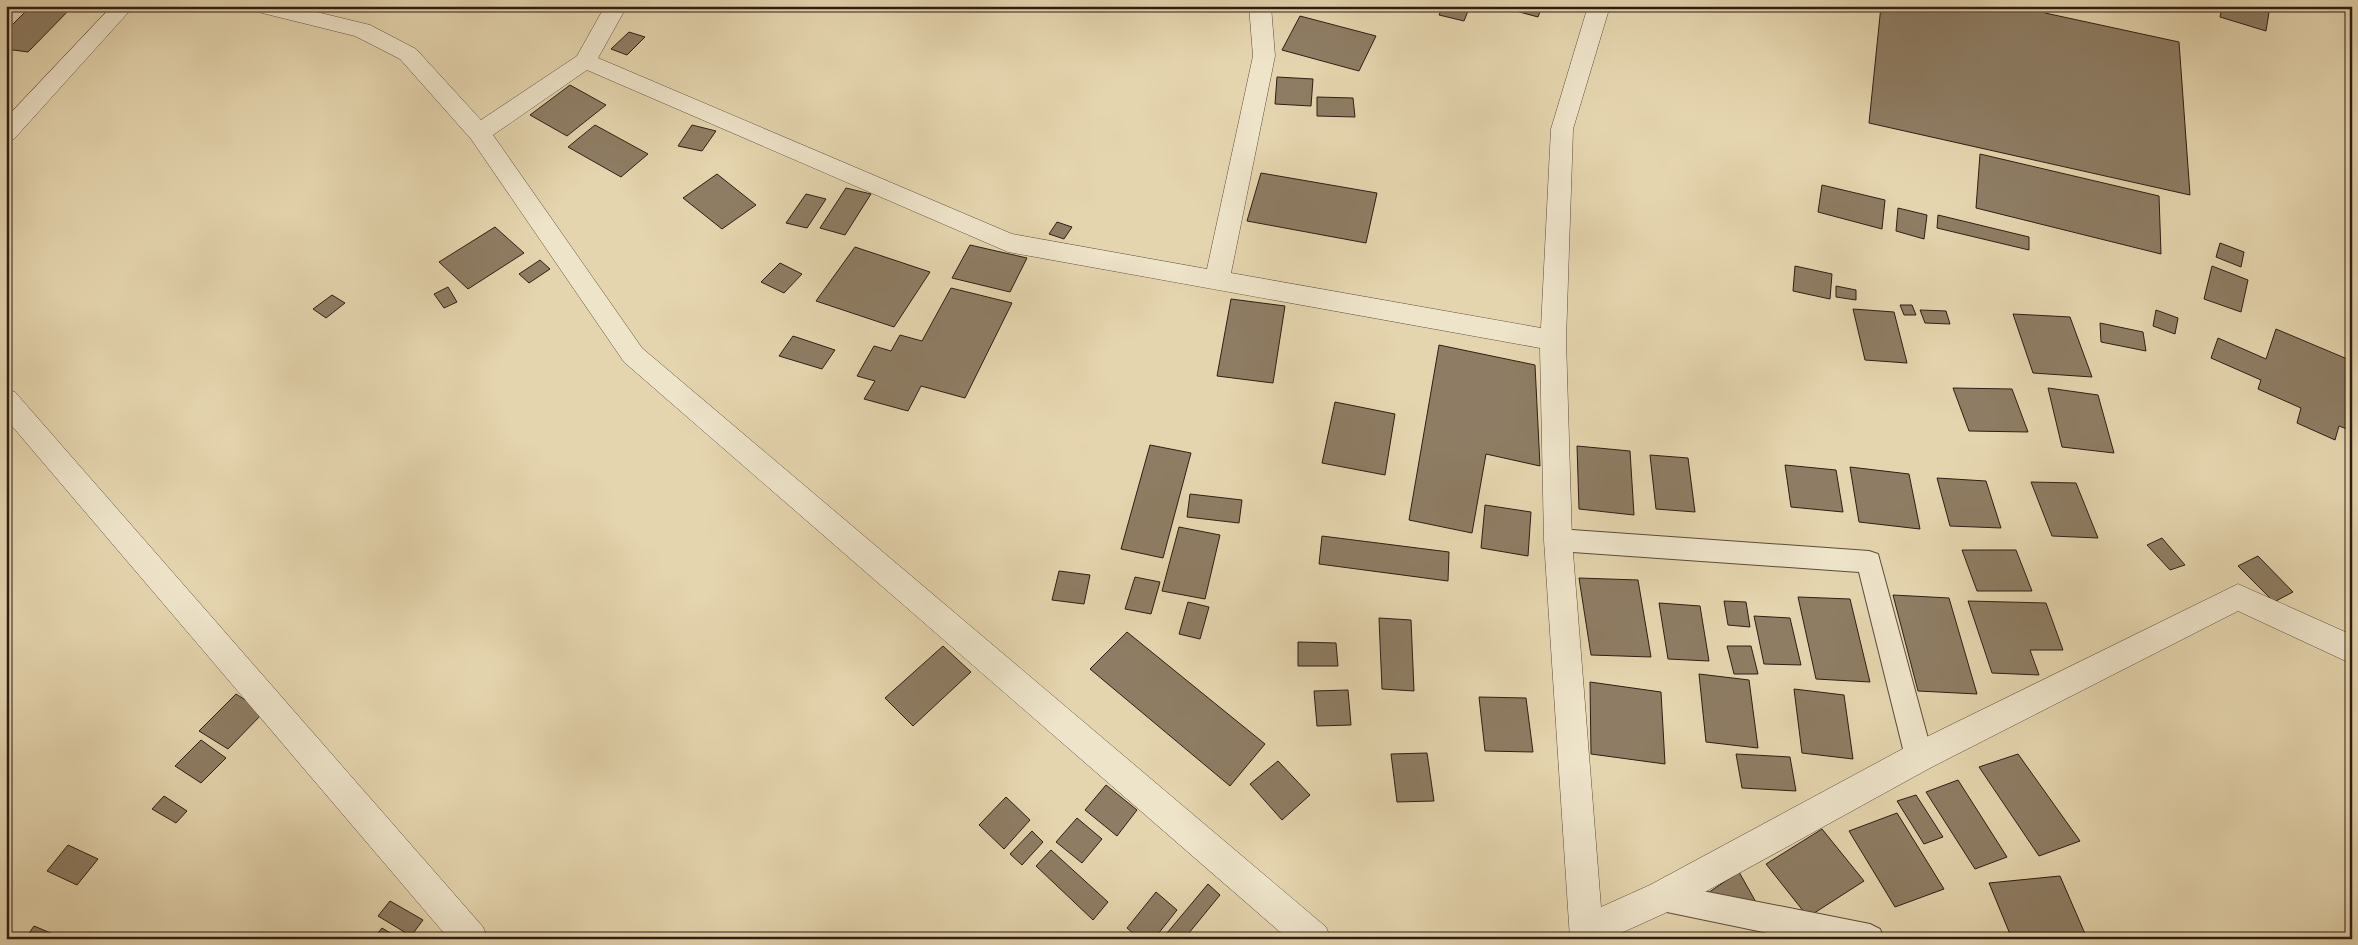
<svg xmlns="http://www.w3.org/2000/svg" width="2358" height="945" font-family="Alegreya,serif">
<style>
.building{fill:#8e7d64;stroke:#2f1d14}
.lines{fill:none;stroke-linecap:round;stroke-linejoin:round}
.lane-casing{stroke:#5c4b3a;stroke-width:2}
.street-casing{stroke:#5c4b3a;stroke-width:1}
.lane{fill:#eee4ca;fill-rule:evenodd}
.street{fill:#eee4ca;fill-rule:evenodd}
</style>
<rect width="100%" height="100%" fill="#e5d5ae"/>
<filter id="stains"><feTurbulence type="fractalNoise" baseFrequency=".004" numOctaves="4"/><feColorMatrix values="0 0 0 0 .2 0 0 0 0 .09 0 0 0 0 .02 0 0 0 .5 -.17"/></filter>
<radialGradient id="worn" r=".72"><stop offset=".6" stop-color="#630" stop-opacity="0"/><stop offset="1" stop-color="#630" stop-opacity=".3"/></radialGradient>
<!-- building -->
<path class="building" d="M31,6L72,7L28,52L6,49V31Z
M1443,6H1470L1464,21L1439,15Z
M1497,6H1529L1541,9L1538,17Z
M1881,6H2046L2045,13L2179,42L2190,195L1869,123Z
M2222,6H2270L2266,31L2220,17Z
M1300,16L1376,36L1359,71L1282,50Z
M629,32L645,37L627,55L611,49Z
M1277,77L1313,79L1311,106L1275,104Z
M570,85L606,105L567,136L530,115Z
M1317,97L1353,98L1355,117L1317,116Z
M595,125L648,154L621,177L568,147Z
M692,125L716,131L702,151L678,146Z
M1980,154L2159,196L2161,254L1976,208Z
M1261,173L1377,193L1366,243L1247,221Z
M717,174L756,205L722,229L683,198Z
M1822,185L1885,200L1882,229L1818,212Z
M846,188L871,194L845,235L820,228Z
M806,194L826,199L807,228L786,223Z
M1898,208L1927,215L1924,239L1896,231Z
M1938,215L2029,237V250L1937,228Z
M1057,222L1072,227L1064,239L1049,234Z
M495,227L524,253L468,289L439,262Z
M2220,243L2244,252L2241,267L2216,257Z
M970,245L1027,258L1010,292L952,278Z
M855,247L930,272L894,327L816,301Z
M540,260L550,269L529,283L519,274Z
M780,263L802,274L784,293L761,282Z
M1795,266L1832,274L1830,299L1793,291Z
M2212,266L2248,280L2241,312L2204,299Z
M1836,286L1856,290V300L1836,297Z
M448,287L457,302L444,308L434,294Z
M951,288L1012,303L965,398L921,386L908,411L864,399L875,381L857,376L874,346L891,351L900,335L922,341Z
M332,295L345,303L326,318L313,309Z
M1231,299L1285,306L1273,383L1217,376Z
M1900,305H1912L1916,315H1904Z
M1853,309L1894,312L1907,363L1865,360Z
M1920,310L1946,311L1950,324L1925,323Z
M2156,310L2178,318L2175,334L2153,326Z
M2013,314L2070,317L2092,377L2033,373Z
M2100,323L2143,332L2146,351L2101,342Z
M2276,329L2352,361V431L2339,426L2335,440L2297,423L2301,408L2258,389L2261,380L2211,358L2218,338L2266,359Z
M793,336L835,350L822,369L779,356Z
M1439,345L1535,365L1540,466L1486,454L1472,533L1409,520Z
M1953,388L2012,389L2028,432L1969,431Z
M2048,388L2098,395L2114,453L2062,447Z
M1335,402L1395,414L1385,475L1322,463Z
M1150,445L1191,453L1163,558L1121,549Z
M1577,446L1630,451L1634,515L1579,509Z
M1650,455L1688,458L1695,512L1656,509Z
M1785,465L1836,470L1843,512L1791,507Z
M1850,467L1909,474L1920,529L1859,522Z
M1937,478L1986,481L2001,528L1950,526Z
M2031,482L2076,483L2098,538L2052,536Z
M1190,494L1242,500L1239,523L1187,517Z
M1485,505L1531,512L1528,556L1481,548Z
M1179,527L1220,535L1205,599L1162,591Z
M1322,536L1449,552L1448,581L1319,564Z
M2162,538L2185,565L2170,570L2147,545Z
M1962,550H2016L2032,591H1977Z
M2258,556L2293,592L2274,602L2238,566Z
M1059,571L1090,575L1084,604L1052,600Z
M1135,577L1160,582L1151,614L1125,609Z
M1579,578L1638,580L1651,657L1591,655Z
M1893,595L1949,598L1977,694L1918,691Z
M1798,597L1850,599L1870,682L1816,679Z
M1724,601L1746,602L1750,627L1728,625Z
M1968,601L2046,603L2063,650H2030L2039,675L1992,673Z
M1188,602L1209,607L1200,639L1179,634Z
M1659,603L1700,606L1709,661L1668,659Z
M1754,616L1790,618L1801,665L1764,664Z
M1379,618L1411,620L1414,691L1382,689Z
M1127,632L1265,744L1230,786L1090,669Z
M1298,642L1336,643L1338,666H1298Z
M943,646L971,672L913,726L885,698Z
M1727,646H1751L1758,674H1734Z
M1699,674L1749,680L1758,748L1706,742Z
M1590,682L1661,692L1665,764L1591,754Z
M1794,689L1844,695L1853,759L1802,753Z
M1348,690L1351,725L1317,726L1314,691Z
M236,694L264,712L228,749L199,731Z
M1479,697L1526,698L1533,752L1485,751Z
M201,740L226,758L201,783L175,766Z
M1427,753L1434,801L1397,802L1391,754Z
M1736,754L1790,757L1796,791L1742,788Z
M2018,754L2080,841L2039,856L1979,767Z
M1278,761L1310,795L1282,820L1250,784Z
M1958,780L2007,857L1975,869L1926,792Z
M1106,785L1137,810L1117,836L1085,810Z
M1916,795L1943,837L1924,844L1897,801Z
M164,796L187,811L176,823L152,809Z
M1006,797L1030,820L1004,849L979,825Z
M1897,813L1944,889L1895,907L1849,831Z
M1077,818L1102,839L1082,863L1056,842Z
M1822,829L1864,881L1808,917L1766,864Z
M1032,831L1043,842L1022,865L1010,854Z
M68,845L98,859L77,885L47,871Z
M1051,850L1108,902L1093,920L1036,866Z
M1739,872L1757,904L1702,897Z
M2060,876L2086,936L2012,939L1989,883Z
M1208,884L1220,895L1184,939H1162Z
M1156,892L1177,910L1154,939H1140L1127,928Z
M390,901L423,920L411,936L378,916Z
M34,926L65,939H25Z
M382,928L400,939H373Z
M6,932L20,937L6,939Z
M1683,934H1728L1729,939H1684Z"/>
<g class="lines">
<defs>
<path id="lane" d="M1558,529L1869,551L1878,554L1933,757L1929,766L1919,770L1909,766L1905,757L1859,572L1558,551L1549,548L1546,540L1549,532Z
M1662,883L1870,924L1880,929L1884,939H1797L1662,911L1652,907L1648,897L1652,887Z"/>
<path id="street" d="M112,6H134L14,139L6,141V118Z
M252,6H292L370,25L416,49L481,120L577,56L605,6H627L598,58L1012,234L1207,269L1253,56L1249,6H1271L1275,56L1231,273L1541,328L1551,129L1588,6H1610L1573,129L1566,340L1572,540L1601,907L1650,885L1908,746L2238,584L2352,635V664L2238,611L1930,768L1674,909L1608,939H1570L1544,540L1540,348L1008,252L587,70L493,135L642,348L1326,927L1331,939H1288L624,362L471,139L400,59L355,36L254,11Z
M6,389L15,392L483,927L488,939H449L6,419Z"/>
</defs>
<!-- lane casing -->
<use href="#lane" class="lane-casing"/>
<!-- street casing -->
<use href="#street" class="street-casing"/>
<!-- lane -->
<use href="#lane" class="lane"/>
<!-- street -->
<use href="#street" class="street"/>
</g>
<!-- margin -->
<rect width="2358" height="945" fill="none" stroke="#e5d5ae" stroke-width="25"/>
<rect x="8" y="8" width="2343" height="930" fill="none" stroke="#2f1d14" stroke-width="2.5"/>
<rect x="12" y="12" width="2333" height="920" fill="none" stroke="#2f1d14"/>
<rect width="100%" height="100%" filter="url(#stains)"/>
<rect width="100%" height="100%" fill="url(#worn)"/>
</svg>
